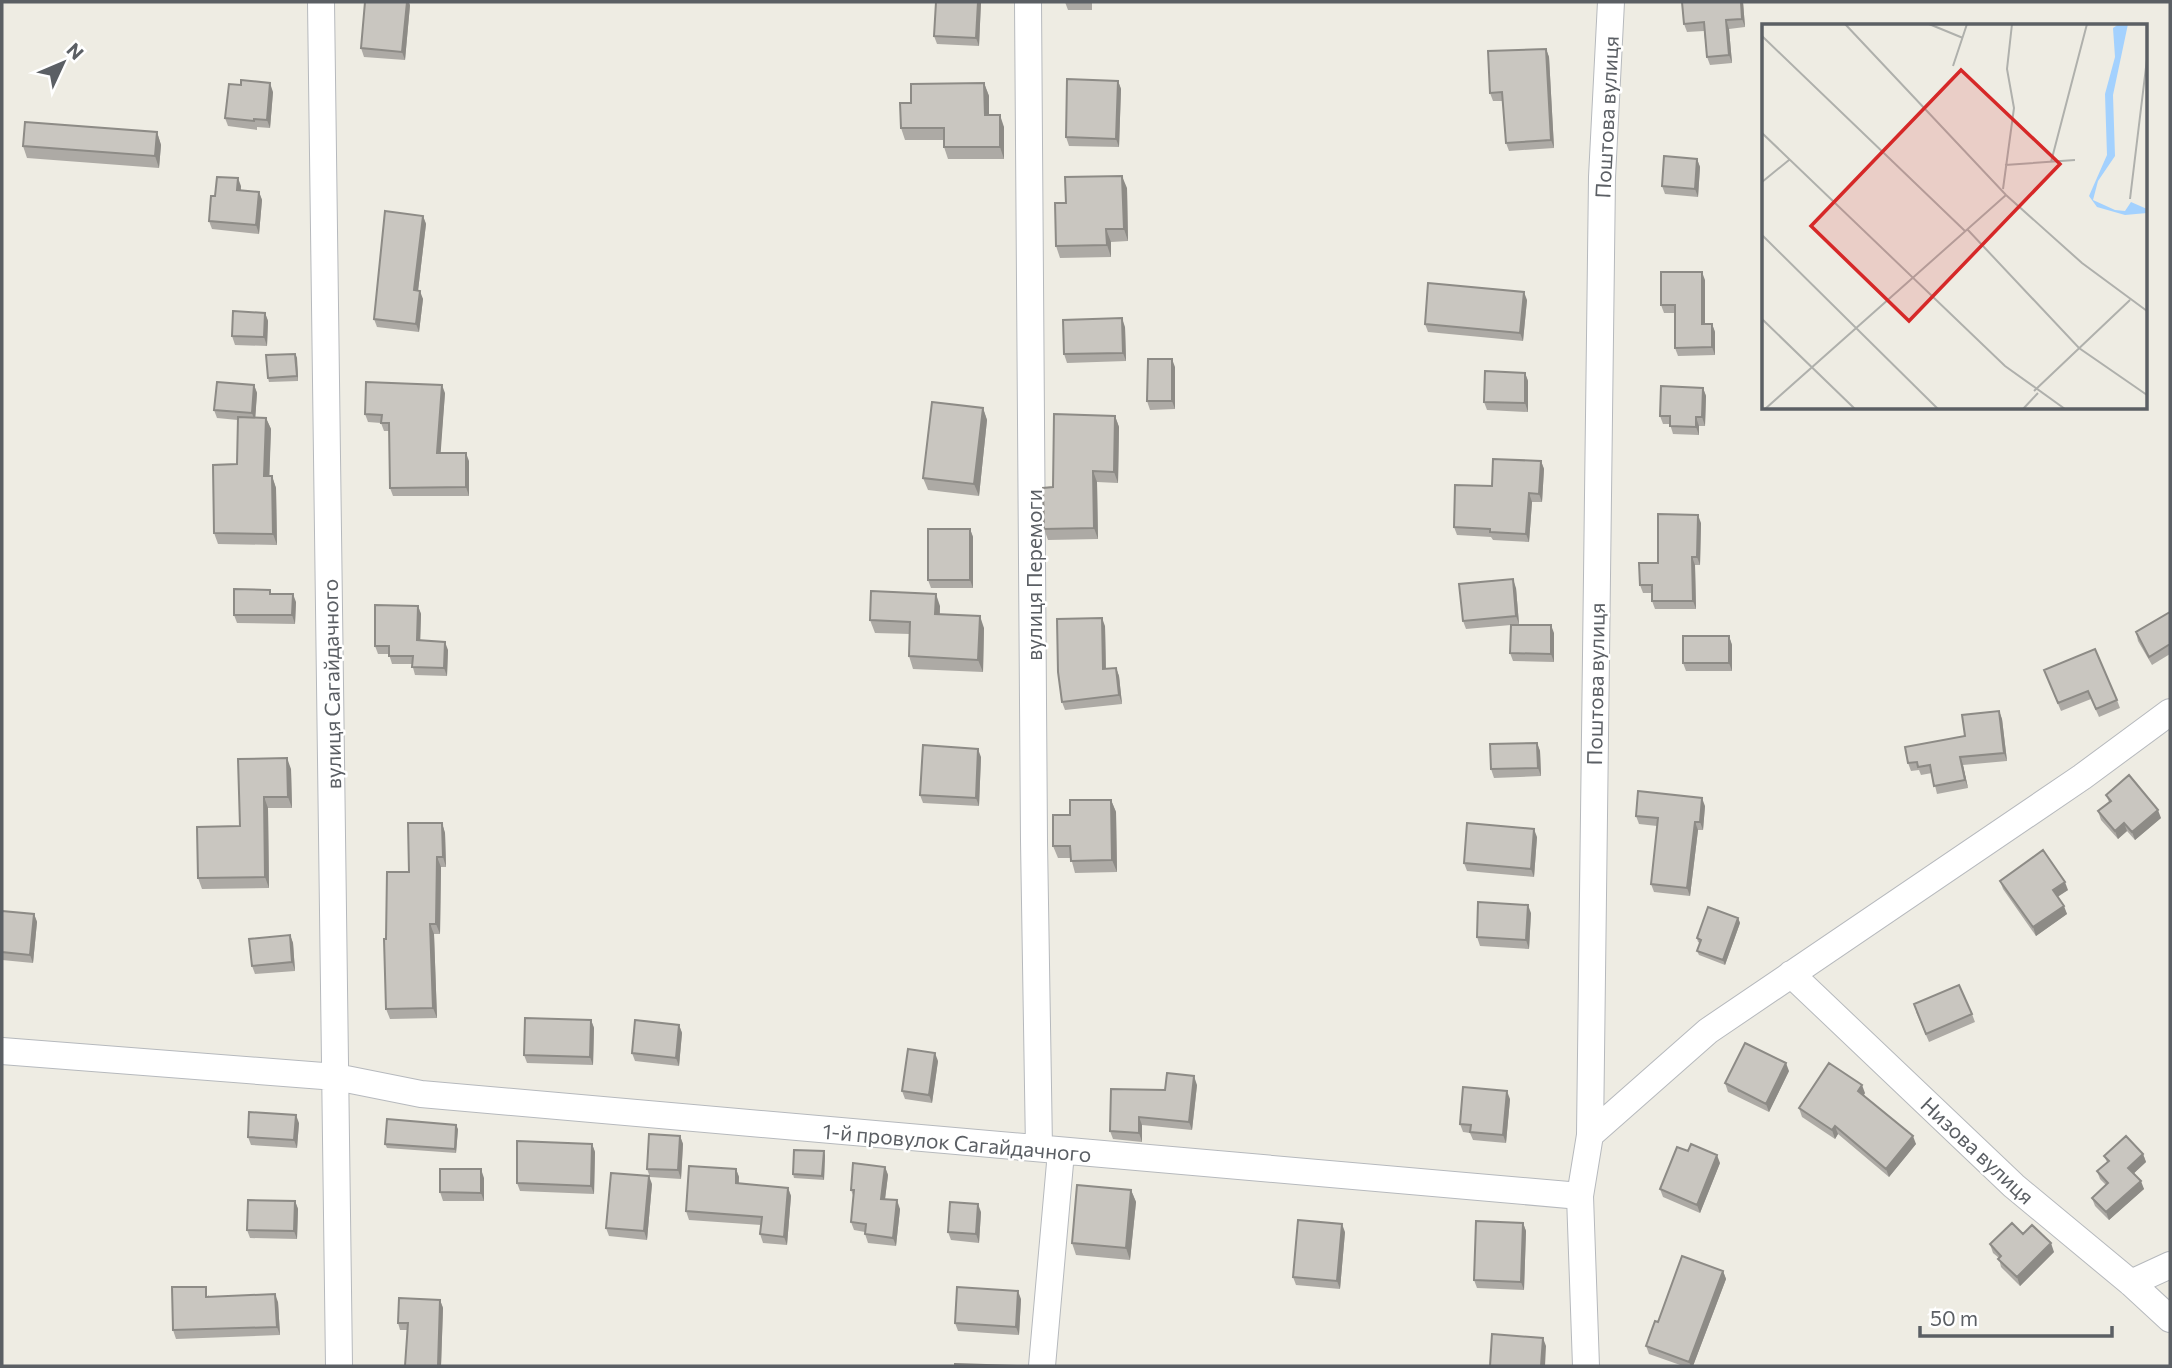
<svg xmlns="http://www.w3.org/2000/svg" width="2172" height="1368" font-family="Commissioner,sans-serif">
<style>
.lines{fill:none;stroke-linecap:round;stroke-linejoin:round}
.minor-casing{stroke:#b6b9bd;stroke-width:28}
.minor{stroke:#fff;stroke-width:26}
.wall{fill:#adaaa5}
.shaded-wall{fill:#8d8b86}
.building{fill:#c9c6c0;stroke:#8d8b86;stroke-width:2}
.labels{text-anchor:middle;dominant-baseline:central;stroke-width:5;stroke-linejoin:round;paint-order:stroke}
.street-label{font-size:21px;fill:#5b5f64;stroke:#fff}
.inset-road{fill:none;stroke:#afb0ac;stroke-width:2}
.view{fill:#d62828;fill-opacity:0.15;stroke:#d62828;stroke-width:3.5}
.inset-edge{fill:none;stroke:#5b5f64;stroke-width:3.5}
</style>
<rect width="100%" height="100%" fill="#eeece3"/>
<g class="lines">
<defs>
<path id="minor" d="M321,2L339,1366
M1028,2L1034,841L1039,1148
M1791,974L2014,1186L2131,1283L2170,1319
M2,1051L336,1077L421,1094L1580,1196
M1590,1135L1708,1031L2082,777L2170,712
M2131,1283L2170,1265
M1042,1366L1061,1152
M1586,1366L1580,1196L1590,1135L1602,177L1611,2"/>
</defs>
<!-- minor casing -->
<use href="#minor" class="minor-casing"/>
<!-- minor -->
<use href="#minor" class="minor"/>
</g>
<!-- wall -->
<path class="wall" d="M981,2L979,46L937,44L934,36Z
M1065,2H1092V10H1068Z
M1682,2H1743L1745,27L1729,29L1732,63L1710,65L1707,57L1704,31L1687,32L1684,24Z
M410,5L405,60L364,57L361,48Z
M1546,49L1549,57L1554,148L1509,151L1506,143L1503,101H1493L1490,93Z
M1118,81L1121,89L1119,147L1069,146L1066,137Z
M984,83L989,96V115L1004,127V159H948L944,147V140H905L901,128L911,103Z
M273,92L270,128L257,127V130L228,126L225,118Z
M157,132L161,145L159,168L27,158L23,146Z
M1697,159L1700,167L1698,197L1665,194L1662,186Z
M241,186V190L259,192L262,200L259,234L212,229L209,221L215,196Z
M1127,188L1128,241L1111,242V257L1060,258L1056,246L1066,203Z
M423,216L426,224L418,291L423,299L419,332L377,327L374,319Z
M1705,280V324H1712L1715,332V355L1678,356L1675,348V313H1664L1661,305Z
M1527,300L1523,341L1428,332L1425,324Z
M265,313L268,321L267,346L235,345L232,336Z
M1125,327L1126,361L1067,363L1064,354Z
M295,354L297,358L298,381L269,382L268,378Z
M1175,367V409L1150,410L1147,401Z
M1525,373L1528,381V412L1487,410L1484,402Z
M254,385L257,393L255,418H266L271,429L269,476H272L276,488L277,545L218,544L214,533L237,464L238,420L217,418L214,410Z
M1703,388L1706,396L1705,426H1699V435L1673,434L1670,424H1663L1660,416Z
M445,393L440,453L469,461V496H393L390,488L389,431H384L381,423L368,422L365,414Z
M983,408L987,420L979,496L928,490L923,478Z
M1115,416L1119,427L1118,483L1097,482L1098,539L1048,540L1044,529L1053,487Z
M1541,461L1544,469L1542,502H1532L1529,542L1493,540L1491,537L1457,535L1454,527L1492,486Z
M1701,523L1700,565H1695L1696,609H1655L1652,601V593H1643L1640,585L1658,563Z
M970,529L973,537V588H931L928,580Z
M1516,588L1519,624L1511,625L1554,633V662L1513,661L1510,653L1511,625L1466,629L1463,621Z
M272,594L296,602L295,624L237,623L234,615Z
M418,606L421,614L420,640L448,650L447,676L415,675L412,664H392L389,654H378L375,646Z
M940,606V614L984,628L983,672L913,669L909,656L910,634L875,633L870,620Z
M2170,612V654L2152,665L2138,641L2136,632Z
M1105,626L1106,669L1116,668L1119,676L1122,704L1065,710L1062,702Z
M1729,636L1732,645V671H1686L1683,663Z
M2047,678L2117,700L2120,708L2099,717L2091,699L2061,711Z
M1999,711L2002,719L2007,761L1963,765L1968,788L1937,794L1932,773L1921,775L1919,770L1911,771L1908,763L1965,736Z
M1537,743L1540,751L1541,776L1494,778L1491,769Z
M981,757L979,806L923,803L920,795Z
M238,759L291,769L292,808H268L269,888L202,889L198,878L240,826Z
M2106,795L2161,818L2135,840L2127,831L2118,839L2101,820L2098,811L2109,802Z
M1111,800L1116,812L1117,872L1075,873L1071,858H1058L1053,846L1070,815Z
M1705,806L1703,830H1698L1690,896L1654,892L1651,884L1657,826L1639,824L1636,816Z
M442,823L445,833L446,867H441L440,934H434L437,1018L390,1019L386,1009L409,872Z
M1537,837L1534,877L1467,871L1464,863Z
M2000,881L2068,890L2058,896L2067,914L2036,936L2003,889Z
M2,911L34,914L37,922L33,963L2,960Z
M1531,913L1529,949L1480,946L1477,937Z
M1738,918L1740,923L1725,965L1699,955L1697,951L1700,943L1698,942L1697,938Z
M290,935L293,943L295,971L255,974L252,966Z
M1916,1012L1972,1014L1975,1022L1929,1042Z
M591,1020L594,1028L593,1065L527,1063L524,1055Z
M679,1025L682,1033L679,1066L635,1061L632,1053Z
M938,1061L932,1103L905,1099L902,1091Z
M1789,1071L1769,1112L1728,1092L1725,1083Z
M1197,1085L1192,1130L1142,1125V1142L1113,1139L1110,1131L1165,1090Z
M1865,1093L1864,1095L1916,1144L1889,1177L1838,1134L1835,1139L1802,1117L1799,1108Z
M1510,1099L1506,1143L1473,1140L1470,1133L1463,1132L1460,1124Z
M299,1123L297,1148L251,1145L248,1137Z
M458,1129L456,1153L387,1148L385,1144Z
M680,1136L683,1144L681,1179L650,1177L647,1169Z
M592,1144L595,1152L594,1194L520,1191L517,1183Z
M2143,1154L2146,1162L2134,1173L2144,1189L2109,1220L2095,1206L2092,1198L2106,1185L2100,1179L2097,1171L2107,1162L2104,1156Z
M825,1155L824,1180L794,1178L793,1174Z
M1720,1163L1700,1213L1663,1197L1660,1189Z
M885,1167L888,1175L885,1199L900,1209L896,1246L868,1243L865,1234V1232L854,1230L851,1222L854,1198L851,1190Z
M736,1169L739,1177V1183L788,1188L791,1196L787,1245L763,1243L760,1234L761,1225L689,1220L686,1211Z
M484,1178V1201H443L440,1192Z
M652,1184L647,1240L609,1236L606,1228Z
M1131,1190L1136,1202L1130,1260L1076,1255L1072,1243Z
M295,1201L298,1209L297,1239L250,1238L247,1230Z
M981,1212L979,1243L951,1240L948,1232Z
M1523,1223L1526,1231L1524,1290L1477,1288L1474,1280Z
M1345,1232L1340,1289L1296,1285L1293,1277Z
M2023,1234L2054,1252L2020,1286L2001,1267L1999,1258L1993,1253L1990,1244Z
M1723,1271L1726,1279L1693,1366H1683L1649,1354L1646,1346Z
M209,1295V1297L278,1302L280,1335L176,1339L173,1330Z
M1021,1299L1019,1335L958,1331L955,1323Z
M440,1300L443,1308L441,1366H405L407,1330H400L398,1323Z"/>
<!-- shaded-wall -->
<path class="shaded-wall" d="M407,2H409L410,5L405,60L402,52Z
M978,2H981L979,46L976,38Z
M1741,2H1743L1745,27L1742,19Z
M1726,20L1729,29L1732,63L1729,55Z
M1546,49L1549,57L1554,148L1551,140Z
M1118,81L1121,89L1119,147L1116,139Z
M270,83L273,92L270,128L267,120Z
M984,83L989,96V128L985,115Z
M1000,115L1004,127V159L1000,147Z
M157,132L161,145L159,168L155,156Z
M1697,159L1700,167L1698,197L1695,189Z
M1122,176L1127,188L1128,241L1124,229Z
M238,178L241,186L240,198L237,190Z
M259,192L262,200L259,234L256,225Z
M423,216L426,224L417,299L414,290Z
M1106,229L1111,242V257L1107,245Z
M1702,272L1705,280V332L1702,324Z
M420,291L423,299L419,332L416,324Z
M1524,292L1527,300L1523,341L1520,333Z
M265,313L268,321L267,346L264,337Z
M1122,318L1125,327L1126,361L1123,353Z
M1712,324L1715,332V355L1712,347Z
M295,354L297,358L298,381L297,376Z
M1172,359L1175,367V409L1172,401Z
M1525,373L1528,381V412L1525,403Z
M254,385L257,393L255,422L252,413Z
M442,385L445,393L440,462L437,453Z
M1703,388L1706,396L1705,426L1702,417Z
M983,408L987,420L979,496L974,484Z
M1115,416L1119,427L1118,483L1114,472Z
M1696,417L1699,426V435L1696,427Z
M266,418L271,429L269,488L264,476Z
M466,453L469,461V496L466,487Z
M1541,461L1544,469L1542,502L1539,494Z
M1093,471L1097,482L1098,539L1094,528Z
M272,476L276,488L277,545L273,534Z
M1529,493L1532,502L1529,542L1526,534Z
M1698,515L1701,523L1700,565L1697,557Z
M970,529L973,537V588L970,580Z
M1692,557L1695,565L1696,609L1693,601Z
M1513,579L1516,588L1519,624L1516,616Z
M293,594L296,602L295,624L292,615Z
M936,594L940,606L939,626L935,614Z
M418,606L421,614L420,648L417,640Z
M980,616L984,628L983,672L978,660Z
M1102,618L1105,626L1106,678L1103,669Z
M1551,625L1554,633V662L1551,654Z
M1729,636L1732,645V671L1729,663Z
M445,642L448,650L447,676L444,668Z
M1116,668L1119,676L1122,704L1119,695Z
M1999,711L2002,719L2007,761L2004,753Z
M1537,743L1540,751L1541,776L1538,768Z
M978,749L981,757L979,806L976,798Z
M1960,757L1963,765L1968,788L1965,780Z
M287,758L291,769L292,808L288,797Z
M264,797L268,808L269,888L265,877Z
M1702,798L1705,806L1703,830L1700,822Z
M1111,800L1116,812L1117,872L1112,860Z
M2158,810L2161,818L2135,840L2132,832Z
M1695,822L1698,830L1690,896L1687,888Z
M442,823L445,833L446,867L443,857Z
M2124,823L2127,831L2118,839L2115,831Z
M1534,829L1537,837L1534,877L1531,869Z
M437,857L441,867L440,934L436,924Z
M2065,882L2068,890L2056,898L2053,890Z
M1528,905L1531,913L1529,949L1526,940Z
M2064,906L2067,914L2036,936L2033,927Z
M34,914L37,922L33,963L30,955Z
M1738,918L1740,923L1725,965L1723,960Z
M430,924L434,934L437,1018L433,1008Z
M290,935L293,943L295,971L292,962Z
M591,1020L594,1028L593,1065L590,1057Z
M679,1025L682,1033L679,1066L676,1058Z
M935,1053L938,1061L932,1103L929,1095Z
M1786,1063L1789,1071L1769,1112L1766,1104Z
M1194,1076L1197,1085L1192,1130L1189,1122Z
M1862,1085L1865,1093L1861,1099L1858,1091Z
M1507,1091L1510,1099L1506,1143L1503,1135Z
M296,1115L299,1123L297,1148L294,1140Z
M1139,1117L1142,1125V1142L1139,1133Z
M456,1125L458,1129L456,1153L455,1149Z
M1835,1126L1838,1134L1835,1139L1832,1130Z
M680,1136L683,1144L681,1179L678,1170Z
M1913,1136L1916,1144L1889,1177L1886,1169Z
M592,1144L595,1152L594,1194L591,1186Z
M824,1151L825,1155L824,1180L822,1176Z
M2143,1154L2146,1162L2131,1176L2128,1168Z
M1717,1155L1720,1163L1700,1213L1697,1205Z
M885,1167L888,1175L884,1207L881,1199Z
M481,1169L484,1178V1201L481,1193Z
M736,1169L739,1177L738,1191L736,1183Z
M649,1176L652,1184L647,1240L644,1231Z
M2141,1181L2144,1189L2109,1220L2106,1212Z
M788,1188L791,1196L787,1245L784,1237Z
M1131,1190L1136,1202L1130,1260L1126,1248Z
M897,1200L900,1209L896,1246L893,1238Z
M295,1201L298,1209L297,1239L294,1231Z
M978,1204L981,1212L979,1243L976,1234Z
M1523,1223L1526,1231L1524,1290L1521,1282Z
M1342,1224L1345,1232L1340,1289L1337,1281Z
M2051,1243L2054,1252L2020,1286L2017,1277Z
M1723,1271L1726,1279L1693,1366H1691L1689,1362Z
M1018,1291L1021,1299L1019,1335L1016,1327Z
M275,1294L278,1302L280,1335L277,1327Z
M440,1300L443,1308L441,1366H438Z
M1543,1338L1546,1346L1545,1366H1541Z"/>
<!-- building -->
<path class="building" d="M365,2H407L402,52L361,48Z
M936,2H978L976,38L934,36Z
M1682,2H1741L1742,19L1726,20L1729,55L1707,57L1704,22L1684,24Z
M1546,49L1551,140L1506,143L1502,92L1490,93L1488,51Z
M1067,79L1118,81L1116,139L1066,137Z
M241,80L270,83L267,120L254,119V121L225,118L229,84L241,85Z
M984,83L985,115H1000V147H944V128H901L900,103H911V84Z
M25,122L157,132L155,156L23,146Z
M1664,156L1697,159L1695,189L1662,186Z
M1122,176L1124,229H1106L1107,245L1056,246L1055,203H1066L1065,177Z
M217,177L238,178L237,190L259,192L256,225L209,221L211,196H215Z
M385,211L423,216L414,290L420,291L416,324L374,319Z
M1661,272H1702V324H1712V347L1675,348V305H1661Z
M1428,283L1524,292L1520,333L1425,324Z
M233,311L265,313L264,337L232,336Z
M1122,318L1123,353L1064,354L1063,320Z
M295,354L297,376L268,378L266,355Z
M1148,359H1172V401H1147Z
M1485,371L1525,373V403L1484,402Z
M217,382L254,385L252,413L214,410Z
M366,382L442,385L437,453H466V487L390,488L389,423H381L382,415L365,414Z
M1661,386L1703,388L1702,417H1696V427L1670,426V416H1660Z
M932,402L983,408L974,484L923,478Z
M1054,414L1115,416L1114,472L1093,471L1094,528L1044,529L1043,488L1053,487Z
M238,417L266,418L264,476H272L273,534L214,533L213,465L237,464Z
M1493,459L1541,461L1539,494L1529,493L1526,534L1490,532V529L1454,527L1455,485L1492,486Z
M1658,514L1698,515L1697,557H1692L1693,601H1652V585H1640L1639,563H1658Z
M928,529H970V580H928Z
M1513,579L1516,616L1463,621L1459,584Z
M234,589L270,590V594H293L292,615H234Z
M871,591L936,594L935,614L980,616L978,660L909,656L910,622L870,620Z
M375,605L418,606L417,640L445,642L444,668L412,667L413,656H389V646H375Z
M2170,612V644L2149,657L2136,632Z
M1102,618L1103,669L1116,668L1119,695L1062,702L1058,672L1057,619Z
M1511,625H1551V654L1510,653Z
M1683,636H1729V663H1683Z
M2095,649L2117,700L2096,709L2088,691L2058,703L2044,670Z
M1999,711L2004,753L1960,757L1965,780L1934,786L1930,765L1918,767L1917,762L1908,763L1905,747L1965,736L1962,715Z
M1537,743L1538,768L1491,769L1490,744Z
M923,745L978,749L976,798L920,795Z
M287,758L288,797H264L265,877L198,878L197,827L240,826L238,759Z
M2129,775L2158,810L2132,832L2124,823L2115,831L2098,811L2111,801L2106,795Z
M1638,791L1702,798L1700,822H1695L1687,888L1651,884L1658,818L1636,816Z
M1070,800H1111L1112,860L1071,861L1070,846H1053V815H1070Z
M408,823H442L443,857H437L436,924H430L433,1008L386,1009L384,939H386L387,872H409Z
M1467,823L1534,829L1531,869L1464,863Z
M2043,850L2065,882L2053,890L2064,906L2033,927L2000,881Z
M1478,902L1528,905L1526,940L1477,937Z
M1708,907L1738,918L1723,960L1697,951L1701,940L1697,938Z
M2,911L34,914L30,955L2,952Z
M290,935L292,962L252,966L249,939Z
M1959,985L1972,1014L1926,1034L1914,1004Z
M525,1018L591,1020L590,1057L524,1055Z
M635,1020L679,1025L676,1058L632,1053Z
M1745,1043L1786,1063L1766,1104L1725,1083Z
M908,1049L935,1053L929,1095L902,1091Z
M1829,1063L1862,1085L1858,1091L1913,1136L1886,1169L1835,1126L1832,1130L1799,1108Z
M1167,1073L1194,1076L1189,1122L1139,1117V1133L1110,1131L1111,1089L1165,1090Z
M1463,1087L1507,1091L1503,1135L1470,1132L1471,1125L1460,1124Z
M249,1112L296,1115L294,1140L248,1137Z
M387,1119L456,1125L455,1149L385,1144Z
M649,1134L680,1136L678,1170L647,1169Z
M2126,1136L2143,1154L2128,1168L2141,1181L2106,1212L2092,1198L2108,1183L2097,1171L2109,1161L2104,1156Z
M517,1141L592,1144L591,1186L517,1183Z
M1691,1144L1717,1155L1697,1205L1660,1189L1677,1147L1688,1151Z
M794,1150L824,1151L822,1176L793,1174Z
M853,1163L885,1167L881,1199L897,1200L893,1238L865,1234L866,1224L851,1222L854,1190H851Z
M689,1166L736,1169V1183L788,1188L784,1237L760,1234L762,1217L686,1211Z
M440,1169H481V1193L440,1192Z
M611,1173L649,1176L644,1231L606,1228Z
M1077,1185L1131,1190L1126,1248L1072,1243Z
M248,1200L295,1201L294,1231L247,1230Z
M950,1202L978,1204L976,1234L948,1232Z
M1298,1220L1342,1224L1337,1281L1293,1277Z
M1476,1221L1523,1223L1521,1282L1474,1280Z
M2012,1223L2023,1234L2032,1225L2051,1243L2017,1277L1998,1259L2001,1256L1990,1244Z
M1682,1256L1723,1271L1689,1362L1646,1346L1655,1321L1658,1322Z
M172,1287H206V1297L275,1294L277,1327L173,1330Z
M957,1287L1018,1291L1016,1327L955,1323Z
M399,1298L440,1300L438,1366H405L408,1323H398Z
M1492,1334L1543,1338L1541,1366H1490Z
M955,1364L1017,1366H955Z"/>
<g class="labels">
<!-- street labels -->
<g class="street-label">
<text transform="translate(1606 117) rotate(-87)">Поштова вулиця</text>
<text transform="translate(1033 575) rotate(-90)">вулиця Перемоги</text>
<text transform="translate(331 684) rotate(-91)">вулиця Сагайдачного</text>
<text transform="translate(1595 684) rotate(-89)">Поштова вулиця</text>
<text transform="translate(957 1142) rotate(5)">1-й провулок Сагайдачного</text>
<text transform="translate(1978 1150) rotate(43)">Низова вулиця</text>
</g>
</g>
<!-- overview -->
<g transform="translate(1762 24)">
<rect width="385" height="385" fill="#eeece3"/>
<path d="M357,0H366L351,71L353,132L336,157L331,176L353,186L363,187L369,178L385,185V189L363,191L335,183L327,172L345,131L343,70L353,33L351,4Z" fill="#a3d1fe"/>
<path class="inset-road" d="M83,0L244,171L320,239L385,287M167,0L201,14M0,12L203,207M191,42L205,0M0,109L243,342L303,385M289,138L325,0M243,141L313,136M0,158L27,136M241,165L252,84L245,45L250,0M368,175L385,35M205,205L317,324L385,371M0,211L176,385M0,295L93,385M272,367L368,276M3,385L244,171M261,385L276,369"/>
<path class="view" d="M199,46L298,140L147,297L49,202Z"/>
<rect width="385" height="385" class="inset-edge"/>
</g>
<!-- border -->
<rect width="2172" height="1368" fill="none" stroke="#5b5f64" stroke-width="7"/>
<!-- north arrow -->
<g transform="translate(63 63) rotate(46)" stroke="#ffffff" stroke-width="5" paint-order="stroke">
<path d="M0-5L12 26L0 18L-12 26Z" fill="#5b5f64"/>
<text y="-10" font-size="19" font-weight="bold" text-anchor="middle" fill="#5b5f64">N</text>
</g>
<!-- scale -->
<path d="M1920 1326v10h192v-10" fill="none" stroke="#5b5f64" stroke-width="3.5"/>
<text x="1930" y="1326" font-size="21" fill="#5b5f64" stroke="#ffffff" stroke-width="5" paint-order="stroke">50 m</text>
</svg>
